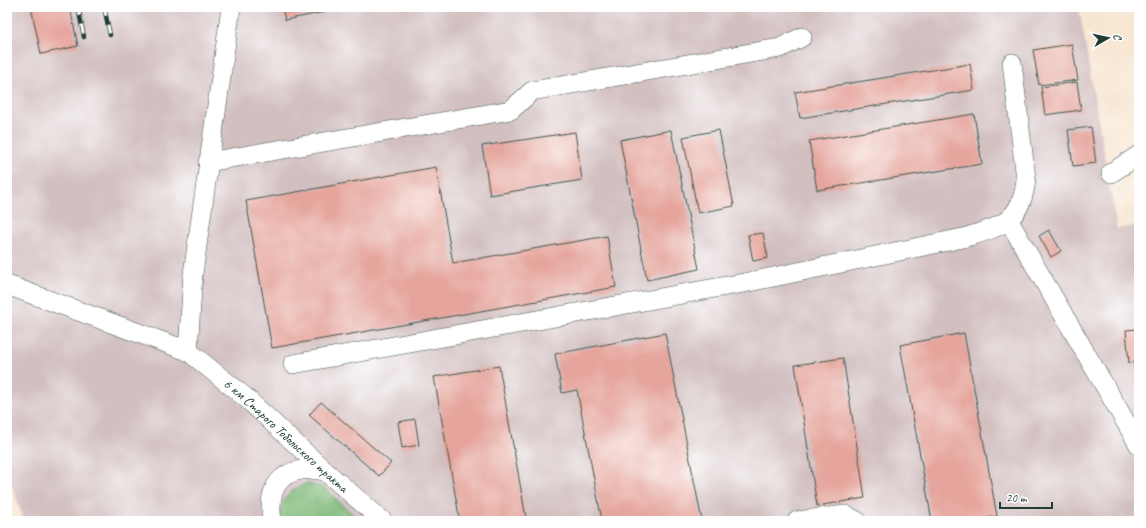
<svg xmlns="http://www.w3.org/2000/svg" width="1146" height="528" font-family="Caveat,sans-serif">
<style>
.industrial{fill:#d2bfc0}
.forest{fill:#7eb877;stroke:#4e7a56}
.building{fill:#e5a59c}
.lines{fill:none;stroke-linecap:round;stroke-linejoin:round}
.minor-casing{stroke:#3f564c;stroke-width:20}
.minor{stroke:#fff;stroke-width:19}
.rail-casing{stroke:#1f3d34;stroke-width:4.5}
.rail{stroke:#fff;stroke-width:3;stroke-dasharray:9;stroke-linecap:butt}
.labels{text-anchor:middle;dominant-baseline:central;stroke-width:3;stroke-linejoin:round;paint-order:stroke}
.street-label{font-size:14px;fill:#1f3d34;stroke:#fff}
</style>
<rect width="100%" height="100%" fill="#fff"/>
<filter id="ink" filterUnits="userSpaceOnUse"><feTurbulence type="fractalNoise" baseFrequency=".025" numOctaves="2"/><feDisplacementMap in="SourceGraphic" scale="8" xChannelSelector="R" yChannelSelector="G"/><feConvolveMatrix kernelMatrix="1 2 1 2 8 2 1 2 1" color-interpolation-filters="sRGB"/></filter>
<filter id="wash" filterUnits="userSpaceOnUse"><feTurbulence type="fractalNoise" baseFrequency=".012" numOctaves="4" result="noise"/><feDisplacementMap in="SourceGraphic" scale="16" xChannelSelector="R" yChannelSelector="G"/><feGaussianBlur stdDeviation="0.9" result="paint"/><feColorMatrix in="noise" values="0 0 0 0 0 0 0 0 0 0 0 0 0 0 0 0 0 1.4 0 .05"/><feComposite in="paint" operator="in"/></filter>
<g filter="url(#wash)">
<rect width="100%" height="100%" fill="#f7e6d2"/>
<!-- industrial -->
<path class="industrial" d="M7,7H1079L1117,229L1139,225V521H24L9,478H7Z"/>
<!-- forest -->
<path class="forest" d="M306,483L323,487L360,521H279C281,499 287,493 306,483Z"/>
<g id="blocks">
<!-- building -->
<path class="building" d="M31,7H70L78,46L41,54Z
M282,7H324L325,12L285,20Z
M1072,44L1078,80L1039,85L1033,50Z
M970,64L974,90L800,118L795,92Z
M1077,82L1081,110L1045,115L1041,87Z
M974,114L982,164L817,190L809,141Z
M1091,127L1096,163L1073,166L1068,130Z
M671,130L699,269L647,280L620,140Z
M719,130L734,206L698,213L683,137Z
M575,132L582,180L490,195L482,146Z
M436,167L453,263L607,236L616,287L272,348L246,201Z
M1049,230L1061,251L1051,257L1039,236Z
M763,233L768,258L753,261L748,235Z
M1134,264H1139V310H1138Z
M1139,329V362L1129,363L1126,330Z
M665,333L702,521H602L577,390L562,393L555,354Z
M964,333L997,516L972,521H932L900,345Z
M843,358L865,498L817,506L795,365Z
M499,366L526,518L512,521H460L434,377Z
M321,402L391,463L379,476L309,415Z
M415,419L419,445L402,448L398,422Z"/>
</g>
</g>
<g filter="url(#ink)">
<use href="#blocks" fill-opacity="0" stroke="#3f564c" stroke-width="1"/>
<g class="lines">
<defs>
<g id="minor">
<path d="M208,162L511,110L532,91L780,48L802,37"/>
<path d="M1111,173L1139,155"/>
<path d="M1009,221L1139,445"/>
<path id="s1" d="M7,285L188,351L245,397L325,471L383,521"/>
<path d="M188,351L193,274L231,7"/>
<path d="M293,364L749,282L963,238C999,227 1022,223 1026,179L1012,63"/>
<path d="M272,521C266,481 287,464 325,471"/>
<path d="M797,521L845,515L857,521"/>
</g>
</defs>
<!-- minor casing -->
<use href="#minor" class="minor-casing"/>
<!-- minor -->
<use href="#minor" class="minor"/>
<defs>
<path id="rail" d="M78,7L84,37
M104,7L110,35"/>
</defs>
<!-- rail casing -->
<use href="#rail" class="rail-casing"/>
<!-- rail -->
<use href="#rail" class="rail"/>
</g>
</g>
<g class="labels">
<!-- street labels -->
<g class="street-label">
<text stroke="none"><textPath href="#s1" startOffset="322">6 км Старого Тобольского тракта</textPath></text>
</g>
</g>
<!-- margin -->
<rect width="1146" height="528" fill="none" stroke="#fff" stroke-width="24"/>
<!-- north arrow -->
<g transform="translate(1108 38) rotate(81)" stroke="#ffffff" stroke-width="3" paint-order="stroke">
<path d="M0-3L7 15L0 10L-7 15Z" fill="#1f3d34"/>
<text y="-6" font-size="11" font-weight="bold" text-anchor="middle" fill="#1f3d34">С</text>
</g>
<!-- scale -->
<path d="M1000 502v6h52v-6" fill="none" stroke="#1f3d34" stroke-width="2"/>
<text x="1006" y="502" font-size="12" fill="#1f3d34" stroke="#ffffff" stroke-width="3" paint-order="stroke">20 m</text>
</svg>
